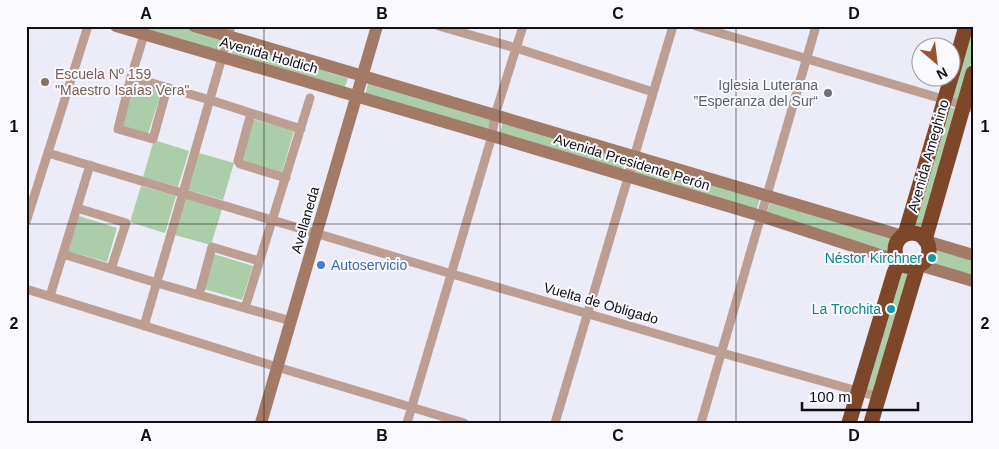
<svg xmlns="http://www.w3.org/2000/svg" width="999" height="449" font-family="Arial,sans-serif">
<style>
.green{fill:#abcda8}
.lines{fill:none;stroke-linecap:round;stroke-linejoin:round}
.street{stroke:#bc9f92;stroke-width:9}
.secondary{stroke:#a37a66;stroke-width:12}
.highway{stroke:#7f472a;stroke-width:15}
.grid{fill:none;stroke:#0f0f13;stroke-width:1;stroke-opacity:0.55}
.education-dot{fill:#8d6e63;stroke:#faf9fe;stroke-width:2}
.worship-dot{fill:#6b7280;stroke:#faf9fe;stroke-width:2}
.culture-dot{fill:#0f9aa8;stroke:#faf9fe;stroke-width:2}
.shop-dot{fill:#3f7fe0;stroke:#faf9fe;stroke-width:2}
.labels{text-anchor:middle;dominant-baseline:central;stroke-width:4;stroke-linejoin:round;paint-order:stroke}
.street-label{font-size:14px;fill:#0f0f13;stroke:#faf9fe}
.education-label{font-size:14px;fill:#785e54;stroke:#faf9fe;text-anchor:start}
.worship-label{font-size:14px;fill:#5b616d;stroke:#faf9fe;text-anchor:end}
.culture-label{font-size:14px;fill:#0d838f;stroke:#faf9fe;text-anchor:end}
.shop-label{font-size:14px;fill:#366cbe;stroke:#faf9fe;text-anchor:start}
.neatline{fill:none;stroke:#0f0f13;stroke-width:2}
.grid-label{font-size:16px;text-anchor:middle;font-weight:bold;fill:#0f0f13}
</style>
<rect width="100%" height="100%" fill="#ecebf8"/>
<!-- green -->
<path class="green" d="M135,26H183L222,38L218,50Z
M973,26V56L960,100L951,97Z
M235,44L348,78L344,89L231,55Z
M134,82L162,90L148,134L121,126Z
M368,83L491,119L488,131L365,96Z
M946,106L956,109L921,231L912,229Z
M253,119L294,131L282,172L241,160Z
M503,122L626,157L623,170L499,135Z
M154,140L189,151L178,187L143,177Z
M199,153L234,163L223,200L188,190Z
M637,162L760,198L756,211L633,175Z
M141,186L176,196L165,233L130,222Z
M186,198L222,209L211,245L175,235Z
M770,203L893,238L889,251L766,215Z
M79,216L117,228L107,262L68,251Z
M932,249L973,261V275L928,262Z
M214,254L253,266L242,300L204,289Z
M900,267L910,270L875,392L866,390Z"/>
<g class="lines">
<!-- street -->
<path class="street" d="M439,26L516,48L653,92
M696,26L973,108
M144,35L131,77L118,129L153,139L167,88
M131,77L210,100L301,129
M251,113L238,161L240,164L286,178
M48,153L452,274L722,353L879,397
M77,208L126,223L111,269
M26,222L88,26
M63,254L157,283L291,321
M26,289L277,367L464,423
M199,295L212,247L259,261
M50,296L90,165
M245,308L310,98
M144,326L183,193L231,26
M407,423L492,136L495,115L523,26
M555,423L673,26
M701,423L816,26"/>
<!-- secondary -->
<path class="secondary" d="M116,26L492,136L761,216L880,255L898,259
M194,26L903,236
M926,241L973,255
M919,265L973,281
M261,423L377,26"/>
<!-- highway -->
<path class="highway" d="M952,75L966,26
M895 250a17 17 0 1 1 34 0a17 17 0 1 1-34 0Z
M905,234L951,78
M925,240L973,73
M849,423L894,273L900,260
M871,423L918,265"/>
</g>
<!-- grid -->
<path class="grid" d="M264,26V423M500,26V423M736,26V423M26,224H973"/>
<!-- markers -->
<circle class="education-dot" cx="45" cy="82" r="5"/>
<circle class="worship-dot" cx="828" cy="93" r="5"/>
<g class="culture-dot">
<circle cx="932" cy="258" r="5"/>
<circle cx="891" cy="309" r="5"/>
</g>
<circle class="shop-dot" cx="321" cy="265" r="5"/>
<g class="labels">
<!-- street labels -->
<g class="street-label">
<text transform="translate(269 55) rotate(16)">Avenida Holdich</text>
<text transform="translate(928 156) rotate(-74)">Avenida Ameghino</text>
<text transform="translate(632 162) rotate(17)">Avenida Presidente Perón</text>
<text transform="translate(305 220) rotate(-74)">Avellaneda</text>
<text transform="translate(601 303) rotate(16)">Vuelta de Obligado</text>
</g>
<!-- education labels -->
<g class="education-label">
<text x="55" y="74">Escuela Nº 159<tspan x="55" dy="16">"Maestro Isaías Vera"</tspan></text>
</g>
<!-- worship labels -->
<g class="worship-label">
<text x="818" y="85">Iglesia Luterana<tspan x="818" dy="16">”Esperanza del Sur“</tspan></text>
</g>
<!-- culture labels -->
<g class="culture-label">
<text x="922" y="258">Néstor Kirchner</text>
<text x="881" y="309">La Trochita</text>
</g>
<!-- shop labels -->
<g class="shop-label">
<text x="331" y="265">Autoservicio</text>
</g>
</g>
<!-- border -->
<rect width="999" height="449" fill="none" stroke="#faf9fe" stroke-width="55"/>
<!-- north arrow -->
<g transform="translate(936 62) rotate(152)"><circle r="24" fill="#faf9fe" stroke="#9c9ba0"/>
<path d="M0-4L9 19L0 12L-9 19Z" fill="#9a532c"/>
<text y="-8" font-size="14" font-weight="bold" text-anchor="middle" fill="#0f0f13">N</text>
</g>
<!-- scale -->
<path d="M802 402v8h116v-8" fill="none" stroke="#0f0f13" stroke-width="2.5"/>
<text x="809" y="402" font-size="15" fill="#0f0f13" stroke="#faf9fe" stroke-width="4" paint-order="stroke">100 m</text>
<rect x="28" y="28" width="944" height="394" class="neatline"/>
<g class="grid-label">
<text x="146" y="19">A</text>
<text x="382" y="19">B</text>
<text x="618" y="19">C</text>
<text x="854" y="19">D</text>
<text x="14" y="132">1</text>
<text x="985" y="132">1</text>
<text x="14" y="329">2</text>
<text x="985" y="329">2</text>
<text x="146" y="441">A</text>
<text x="382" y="441">B</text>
<text x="618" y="441">C</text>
<text x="854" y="441">D</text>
</g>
</svg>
